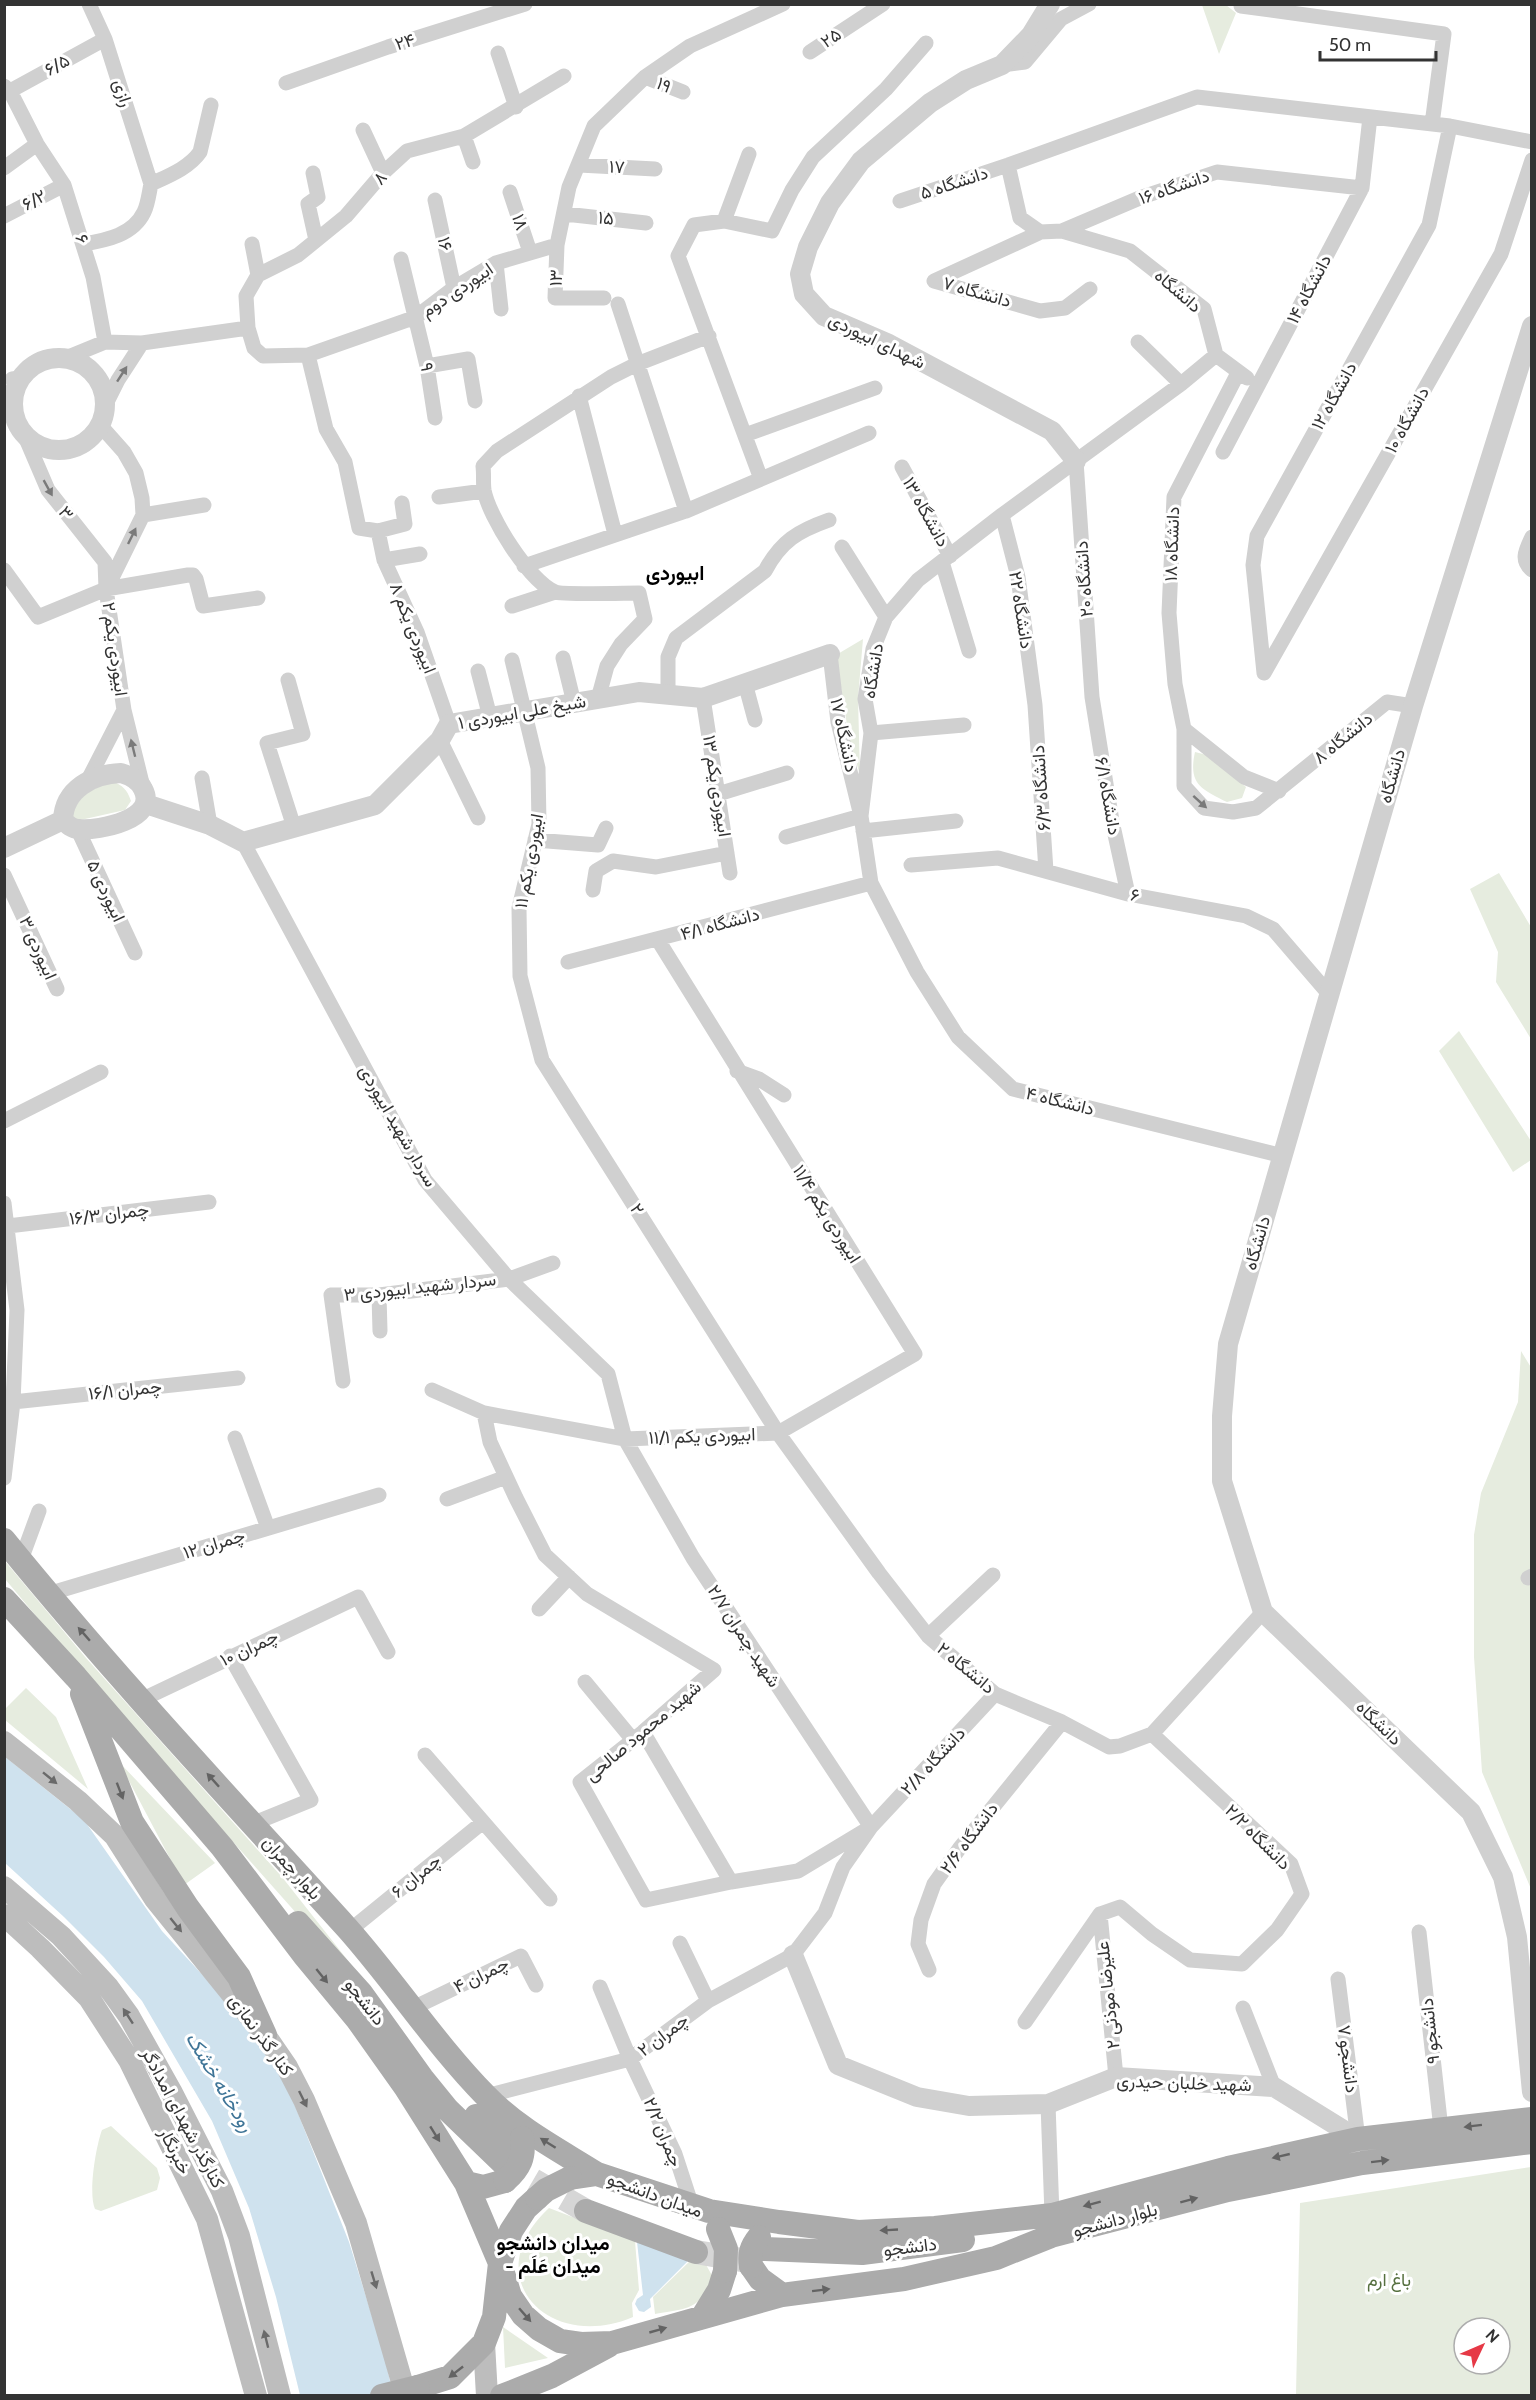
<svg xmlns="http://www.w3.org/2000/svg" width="1536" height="2400" font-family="Cabin,Vazirmatn,sans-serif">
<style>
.green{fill:#e6ecdf;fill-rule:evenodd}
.water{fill:#cfe2ee}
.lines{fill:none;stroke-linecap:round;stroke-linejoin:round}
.primary-tunnel{stroke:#d6d6d6;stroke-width:24;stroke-dasharray:24 12;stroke-linecap:butt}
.minor{stroke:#d0d0d0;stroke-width:15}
.tertiary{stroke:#d0d0d0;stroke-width:20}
.secondary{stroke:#bdbdbd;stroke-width:22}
.primary{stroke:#ababab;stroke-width:24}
.primary-bridge{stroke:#ababab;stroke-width:24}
.oneway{fill:#7a7a7a}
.oneway2{fill:#636363}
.oneway3{fill:#6a6a6a}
.labels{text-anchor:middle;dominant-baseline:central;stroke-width:6;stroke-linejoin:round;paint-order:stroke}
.street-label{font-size:18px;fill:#333;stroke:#fff}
.park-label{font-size:18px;fill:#56703f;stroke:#fff}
.neighbourhood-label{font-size:20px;font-weight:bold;fill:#000;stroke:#fff}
.water-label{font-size:20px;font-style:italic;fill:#3f7597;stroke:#fff}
</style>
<rect width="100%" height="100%" fill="#fff"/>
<!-- green -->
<path class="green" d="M1202,5H1226L1236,13L1219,54Z
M863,639L858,698L860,775L849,738L836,655Z
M1195,752L1207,755L1246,787L1242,798L1227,802C1201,789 1188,784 1195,752Z
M112,781C123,786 127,789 131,801L125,810L76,821L71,819C79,793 88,792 112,781Z
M1499,873L1531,927V1039L1496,982L1498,952L1470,889Z
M1459,1031L1531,1141V1160L1513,1172L1439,1051Z
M1521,1351L1532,1369L1531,1889L1482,1772L1474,1657V1535L1481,1493L1518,1402Z
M4,1560L86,1658L282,1877L357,1972L353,1977L99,1691L5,1579Z
M26,1688L56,1717L88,1789L5,1720V1709Z
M119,1762L215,1863L184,1885Z
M111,2126L157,2168L160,2178L157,2190L101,2211L95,2209C88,2193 96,2146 102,2130Z
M1531,2167V2395H1296L1300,2203ZM1464,2328H1500V2364H1464Z
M549,2208L635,2241L639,2290L632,2303L633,2317C549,2353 475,2277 549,2208Z
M692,2259L705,2263L714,2279C697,2311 688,2308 655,2314L653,2297Z
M503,2327L548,2358L505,2368Z"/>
<!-- water -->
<path class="water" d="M4,1756L84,1820L162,1931L232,2007L280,2068L349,2242L385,2358L393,2395H300L276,2297L249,2208L212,2121L142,2001L104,1957L64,1917L5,1863Z
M637,2242L690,2259L650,2299L651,2307L644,2312L639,2311L635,2304L637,2299L643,2295Z"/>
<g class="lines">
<!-- primary-tunnel -->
<path class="primary-tunnel" d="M502,2162L586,2211
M696,2252L764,2264"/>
<!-- minor -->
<path class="minor" d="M89,4L105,39L151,184
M1241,6L1444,34L1432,124
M810,52L883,4
M498,53L516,107
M1002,65L1025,62L1061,19L1089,4
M645,77L683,92
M286,83L388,47L525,4
M4,86L10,91L37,144L64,185L93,277L105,342
M10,91L105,39
M363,130L383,173
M464,136L473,162
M579,165L655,169
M1008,165L1020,218L1040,232L1062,231L1130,251L1204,309L1216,355
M4,168L37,144
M313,173L318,197L308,204L316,240
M510,192L530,252
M435,200L454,288
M900,201L1008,165L1197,97L1450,126L1532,142
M565,214L646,223
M4,216L64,185
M724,221L749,154
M1062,231L1142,197L1217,172L1362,188
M1041,232L934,281L1040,311L1065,308L1090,289
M84,244C107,240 133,235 144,212C148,204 149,193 151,184C168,176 189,168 200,152L211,105
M252,244L258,275
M557,245L555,298H604
M401,259L427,366L435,418
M496,263L501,309
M618,304L686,511
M248,328L246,296L258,275L298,255L346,216L383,173L407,151L464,136L564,76
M1138,342L1181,384
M308,355L326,429L345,462L359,528L378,531L405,524L402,503
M1216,355L1181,384L1002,515L918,580L886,617L873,649L865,699L871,733L861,816L871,883L917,972L958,1037L1013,1089L1283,1156
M1216,355L1247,378
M66,358L105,342L142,343L248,328L254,348L263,356L308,355L416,317L454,288L496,263L557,245L569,187L594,126L645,77L690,46L783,4
M427,366L468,359L475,401
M1238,373L1174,497L1169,613L1175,684L1184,729V786L1204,808L1233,812L1256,808L1387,702L1413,706
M12,379L20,378
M579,396L615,534
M105,406L118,380L142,343
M100,425L124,452L136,473L142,498L143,515L108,586
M24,434L48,490L105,562L106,589L124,710L143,787
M745,435L875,388
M1223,452L1362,188L1370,117
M1076,461L1092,697L1112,821L1128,894
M902,467L950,556
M761,479L678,256L694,225L724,221L772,231L792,190L813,157L886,89L926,43
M439,497L484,491
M143,515L204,505
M1002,515L1018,577L1035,705L1046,871
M378,531L384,560L417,632L449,724
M1532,537C1526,550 1520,560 1532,570
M842,547L886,617
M384,560L420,554
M942,562L969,651
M524,566L686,511L869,433
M4,570L38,617L106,589L188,575H193L196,579L203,606L258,598
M512,606L555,592
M563,658L574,703
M512,660L538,768L539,824L519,908L520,976L542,1060L778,1433L879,1573L928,1636L995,1694L1062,1722L1109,1747L1120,1746L1152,1734L1263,1612
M478,671L490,717
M1264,673L1253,565L1257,536L1429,225L1450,126
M1264,673L1501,254L1532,160
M288,680L303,734L267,743L294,827
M745,683L755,720
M668,695V657L676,638L765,571C781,541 798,531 829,520
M703,698L730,873
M598,699L607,666L621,644L645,619L639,593C625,593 562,595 555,592C529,581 489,517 484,490C483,482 484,474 483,466L497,451L611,377L637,364L709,336
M1184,729L1244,777L1279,791
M871,733L964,725
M440,740L478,818
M202,778L210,825
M88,780L124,710
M718,794L787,773
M78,830L135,953
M863,831L956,821
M786,837L861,816L838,722L830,654
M535,840L598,845L606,828
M243,842L425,1180L509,1279L608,1374L625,1439L693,1558L871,1827
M911,865L998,858L1128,894L1246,916L1273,929L1329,994
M4,875L57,989
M593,890L596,871L613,861L656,867L727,853
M658,940L915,1354L778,1433L625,1439L484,1413L490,1442L516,1498L545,1555L587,1594L714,1670L643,1732L580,1782L646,1900L731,1882L798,1871L871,1827
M568,962L871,883
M737,1071L759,1079L784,1095
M4,1121L101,1072
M4,1203L17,1310L13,1402L4,1478
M8,1226L209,1202
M379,1295L380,1331
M343,1381L331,1295H379L509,1279L553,1263
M432,1390L484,1413
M13,1402L238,1378
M235,1438L268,1528
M447,1499L506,1477
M21,1560L39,1511
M1528,1578L1532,1576
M48,1594L379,1495
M539,1609L569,1577
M928,1636L993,1575
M230,1656L311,1800L252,1824
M585,1682L633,1740
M141,1700L358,1597L388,1652
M643,1732L731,1882
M425,1755L550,1899
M1100,1914L1120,1907L1152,1934L1190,1960L1242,1964L1277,1930L1302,1894L1291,1864L1152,1734
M1100,1914L1116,2077
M349,1931L483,1822
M1419,1932L1441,2129
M680,1943L708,2001
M929,1970L918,1944L921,1920L934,1884L959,1849L1062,1722
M1338,1979L1358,2139
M600,1987L630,2059L675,2154L692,2206
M1243,2008L1274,2087
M411,2009L521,1956L536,1985
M1025,2022L1100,1914
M486,2096L630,2059L708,2001L793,1955L825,1913L843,1867L871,1827L995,1694
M1048,2104L1052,2215"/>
<!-- tertiary -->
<path class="tertiary" d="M1050,4L1031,35L1002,65L966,80L930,103L861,161L830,203L808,247L800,274L804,294L824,316L889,344L1052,431L1076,461
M1532,326L1413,706L1228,1344L1222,1416V1481L1263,1612L1471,1812L1503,1877L1517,1937L1532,2092
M13 404a46 46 0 1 1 92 0a46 46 0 1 1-92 0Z
M121,773C131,776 139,780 143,789C159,819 99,831 79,829C72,829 68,825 63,820C64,789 93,774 121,773Z
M146,804L210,825L243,842L375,805L440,740L449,724L639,692L703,698L830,654
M4,848L63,820
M793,1955L838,2065L917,2097L969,2106L1048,2104L1116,2077L1274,2087L1358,2139"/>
<!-- secondary -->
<path class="secondary" d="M4,1742L78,1801L115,1836L155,1899L265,2035L287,2067L304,2100L356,2223L406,2396
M4,1887L61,1936L108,1987L129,2016L171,2091L222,2191L239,2236L280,2396
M4,1915L40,1948L89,1998L129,2060L207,2219L256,2396
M484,2343L487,2396"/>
<!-- primary -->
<path class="primary" d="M4,1540C113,1674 231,1800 347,1928C395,1982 435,2044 486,2096C518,2129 559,2150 597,2174
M4,1599L76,1677L222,1847L304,1955L357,2019L406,2088L466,2183L500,2263L510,2296L523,2315L539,2329L560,2341L581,2344L612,2343L782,2295L904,2279L996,2258L1051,2236L1228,2190L1362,2163L1532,2142
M82,1694L132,1822L188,1908L239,1977L265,2035
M298,1923L361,1993L422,2078L448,2110L502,2162
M476,2116L513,2148
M570,2178L597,2174L709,2211L779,2222L858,2232L935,2228L1052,2215L1228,2168L1358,2139L1532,2119
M466,2183L483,2187L505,2181
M586,2211L696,2252
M765,2249L862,2253L963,2240
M751,2266L760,2279L782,2295
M703,2316L719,2290L725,2271
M418,2387L450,2377L484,2343L494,2317L500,2263L511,2231L526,2208L537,2198
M502,2396L552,2376L608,2346"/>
<!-- primary-bridge -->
<path class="primary-bridge" d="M505,2181C520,2168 525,2157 522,2138
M537,2198L546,2190L570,2178
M718,2229L726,2249L725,2271
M751,2266C749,2254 751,2247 759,2237
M382,2396L418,2387"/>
</g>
<!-- one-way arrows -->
<defs><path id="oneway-solid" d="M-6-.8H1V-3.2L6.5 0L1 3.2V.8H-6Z" transform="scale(1.5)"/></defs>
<g class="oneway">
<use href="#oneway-solid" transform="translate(122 374) rotate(-57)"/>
<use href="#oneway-solid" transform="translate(48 488) rotate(61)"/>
<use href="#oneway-solid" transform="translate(132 536) rotate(-64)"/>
<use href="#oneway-solid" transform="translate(133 748) rotate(-104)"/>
<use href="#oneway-solid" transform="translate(1200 802) rotate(42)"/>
</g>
<g class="oneway2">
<use href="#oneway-solid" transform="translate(84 1634) rotate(-131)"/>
<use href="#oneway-solid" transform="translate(213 1780) rotate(-132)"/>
<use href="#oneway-solid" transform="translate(120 1791) rotate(69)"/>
<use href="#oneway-solid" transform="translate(322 1976) rotate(51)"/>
<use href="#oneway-solid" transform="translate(1473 2126) rotate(173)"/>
<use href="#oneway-solid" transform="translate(435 2134) rotate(58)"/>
<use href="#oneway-solid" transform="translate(548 2143) rotate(-148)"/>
<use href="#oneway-solid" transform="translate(1281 2156) rotate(167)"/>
<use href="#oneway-solid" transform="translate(1380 2161) rotate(-7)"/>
<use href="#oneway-solid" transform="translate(1189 2200) rotate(-15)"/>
<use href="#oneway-solid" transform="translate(1092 2204) rotate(165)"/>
<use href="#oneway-solid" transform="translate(889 2230) rotate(177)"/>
<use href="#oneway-solid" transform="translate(821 2290) rotate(-7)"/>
<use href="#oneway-solid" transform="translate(525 2315) rotate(49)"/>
<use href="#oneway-solid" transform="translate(658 2330) rotate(-16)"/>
<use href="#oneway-solid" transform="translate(456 2372) rotate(142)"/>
</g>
<g class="oneway3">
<use href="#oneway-solid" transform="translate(50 1778) rotate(39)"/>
<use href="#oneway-solid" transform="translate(176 1925) rotate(51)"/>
<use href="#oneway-solid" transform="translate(128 2016) rotate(-123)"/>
<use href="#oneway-solid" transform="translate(303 2099) rotate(64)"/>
<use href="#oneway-solid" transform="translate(374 2280) rotate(73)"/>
<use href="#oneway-solid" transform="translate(266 2339) rotate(-104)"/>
</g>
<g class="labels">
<!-- street labels -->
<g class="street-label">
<text transform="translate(831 38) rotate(-33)">۲۵</text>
<text transform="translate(405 42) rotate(-17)">۲۴</text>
<text transform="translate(57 65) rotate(-29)">۶/۵</text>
<text transform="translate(664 85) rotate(23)">۱۹</text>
<text transform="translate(123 93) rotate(72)">رازی</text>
<text transform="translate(617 167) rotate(3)">۱۷</text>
<text transform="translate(380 178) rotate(-49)">۸</text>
<text transform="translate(954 183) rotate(-18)">۵ دانشگاه</text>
<text transform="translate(1174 187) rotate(-19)">۱۶ دانشگاه</text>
<text transform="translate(34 200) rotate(-28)">۶/۲</text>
<text transform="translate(606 218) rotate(6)">۱۵</text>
<text transform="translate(520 222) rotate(71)">۱۸</text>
<text transform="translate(82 239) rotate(72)">۶</text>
<text transform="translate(445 244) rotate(77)">۱۶</text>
<text transform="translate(556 278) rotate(-87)">۱۳</text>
<text transform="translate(1309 289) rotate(-62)">۱۴ دانشگاه</text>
<text transform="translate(457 290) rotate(-34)">ابیوردی دوم</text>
<text transform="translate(1178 291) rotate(41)">دانشگاه</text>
<text transform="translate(977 292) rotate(16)">۷ دانشگاه</text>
<text transform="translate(877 341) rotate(26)">شهدای ابیوردی</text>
<text transform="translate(427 367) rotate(80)">۹</text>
<text transform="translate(1334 396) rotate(-61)">۱۲ دانشگاه</text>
<text transform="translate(1407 420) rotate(-61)">۱۰ دانشگاه</text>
<text transform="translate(926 512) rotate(61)">۱۳ دانشگاه</text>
<text transform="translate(66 513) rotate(51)">۳</text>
<text transform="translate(1172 544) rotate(-88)">۱۸ دانشگاه</text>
<text transform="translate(1084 579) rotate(-94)">۲۰ دانشگاه</text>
<text transform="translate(1021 610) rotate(81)">۲۲ دانشگاه</text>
<text transform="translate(413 628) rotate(68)">۸ ابیوردی یکم</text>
<text transform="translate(115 649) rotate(82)">۲ ابیوردی یکم</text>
<text transform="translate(873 671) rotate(-81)">دانشگاه</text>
<text transform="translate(522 712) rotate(-10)">شیخ علی ابیوردی ۱</text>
<text transform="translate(844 735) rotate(78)">۱۷ دانشگاه</text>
<text transform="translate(1343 738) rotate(-39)">۸ دانشگاه</text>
<text transform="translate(1392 776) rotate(-74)">دانشگاه</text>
<text transform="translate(717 786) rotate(81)">۱۳ ابیوردی یکم</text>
<text transform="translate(1041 788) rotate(-94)">۶/۳ دانشگاه</text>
<text transform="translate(1108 796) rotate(80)">۶/۱ دانشگاه</text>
<text transform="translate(529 861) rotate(-80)">۱۱ ابیوردی یکم</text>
<text transform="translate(106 891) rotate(65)">۵ ابیوردی</text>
<text transform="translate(1135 895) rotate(12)">۶</text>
<text transform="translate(720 924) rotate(-15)">۴/۱ دانشگاه</text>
<text transform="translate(38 948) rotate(66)">۳ ابیوردی</text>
<text transform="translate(1060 1101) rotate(14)">۴ دانشگاه</text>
<text transform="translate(398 1126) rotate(60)">سردار شهید ابیوردی</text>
<text transform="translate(637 1209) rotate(58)">۲</text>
<text transform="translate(109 1214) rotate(-7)">۱۶/۳ چمران</text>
<text transform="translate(827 1214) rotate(58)">۱۱/۴ ابیوردی یکم</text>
<text transform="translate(1257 1243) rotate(-74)">دانشگاه</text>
<text transform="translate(420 1287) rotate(-6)">۳ سردار شهید ابیوردی</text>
<text transform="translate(125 1390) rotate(-6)">۱۶/۱ چمران</text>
<text transform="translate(702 1436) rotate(-2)">۱۱/۱ ابیوردی یکم</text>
<text transform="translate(214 1544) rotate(-17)">۱۲ چمران</text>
<text transform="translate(744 1636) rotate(57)">۲/۷ شهید چمران</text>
<text transform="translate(249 1648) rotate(-25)">۱۰ چمران</text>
<text transform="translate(966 1668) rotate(40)">۲ دانشگاه</text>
<text transform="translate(1379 1723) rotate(44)">دانشگاه</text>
<text transform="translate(643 1731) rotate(-40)">شهید محمود صالحی</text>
<text transform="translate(933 1761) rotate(-47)">۲/۸ دانشگاه</text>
<text transform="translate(1258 1837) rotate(45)">۲/۲ دانشگاه</text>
<text transform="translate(969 1838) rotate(-53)">۲/۶ دانشگاه</text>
<text transform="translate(292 1868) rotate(48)">بلوار چمران</text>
<text transform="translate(416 1876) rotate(-39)">۶ چمران</text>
<text transform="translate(481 1975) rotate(-26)">۴ چمران</text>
<text transform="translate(1108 1995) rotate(-96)">۲ علیرضا موذنی</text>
<text transform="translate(365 2002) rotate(52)">دانشجو</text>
<text transform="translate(1430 2031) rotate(-96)">۹ دانشجو</text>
<text transform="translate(261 2035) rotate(54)">کنار گذر نمازی</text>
<text transform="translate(663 2035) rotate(-37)">۲ چمران</text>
<text transform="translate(1348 2059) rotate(83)">۷ دانشجو</text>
<text transform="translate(1184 2083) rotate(2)">شهید خلبان حیدری</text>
<text transform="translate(183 2118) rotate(62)">کنارگذر شهدای امدادگر</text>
<text transform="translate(663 2132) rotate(67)">۲/۲ چمران</text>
<text transform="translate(175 2151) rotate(63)">خبرنگار</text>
<text transform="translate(655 2195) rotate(20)">میدان دانشجو</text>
<text transform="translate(1115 2220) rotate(-15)">بلوار دانشجو</text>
<text transform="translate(910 2247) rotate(-7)">دانشجو</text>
</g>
<!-- park labels -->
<g class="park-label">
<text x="1389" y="2280">باغ ارم</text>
</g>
<!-- neighbourhood labels -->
<g class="neighbourhood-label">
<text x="675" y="573">ابیوردی</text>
<text x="553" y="2243">میدان دانشجو<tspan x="553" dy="23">- میدان عَلَم</tspan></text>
</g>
<!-- water labels -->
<g class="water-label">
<text transform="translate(220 2082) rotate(59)">رودخانه خشک</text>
</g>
</g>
<!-- border -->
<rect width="1536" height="2400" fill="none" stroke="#333333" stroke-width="12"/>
<!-- north arrow -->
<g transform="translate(1482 2346) rotate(46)"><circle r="28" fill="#ffffff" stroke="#adadad" stroke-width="1.5"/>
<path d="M0-4.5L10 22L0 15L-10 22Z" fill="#e63946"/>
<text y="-9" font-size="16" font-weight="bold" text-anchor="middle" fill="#333333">N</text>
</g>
<!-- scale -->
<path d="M1320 51v9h116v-9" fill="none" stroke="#333333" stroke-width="3"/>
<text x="1329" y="51" font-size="18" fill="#333333" stroke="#ffffff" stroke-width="4.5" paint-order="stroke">50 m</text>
</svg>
